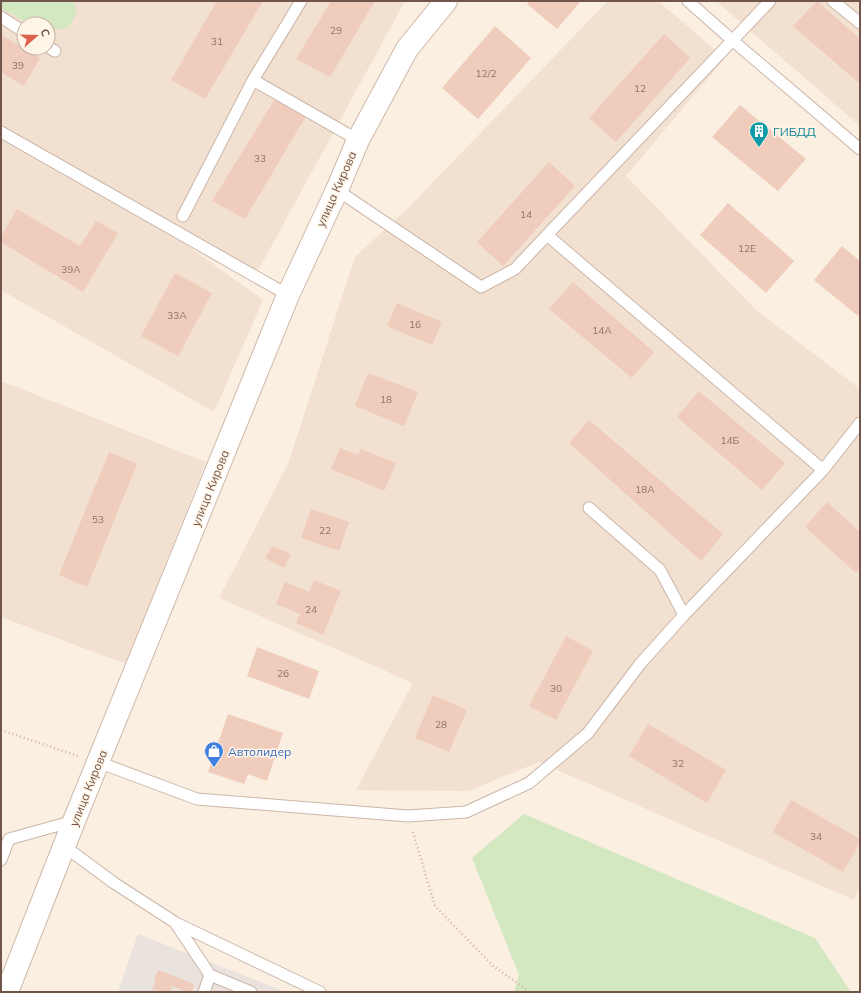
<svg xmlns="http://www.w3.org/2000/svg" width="861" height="993" font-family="Mulish,sans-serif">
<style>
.residential{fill:#f2e0d1;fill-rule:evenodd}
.industrial{fill:#eae2dd}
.green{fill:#d3e7c1}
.building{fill:#efccbb}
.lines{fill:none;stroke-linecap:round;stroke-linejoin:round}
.service-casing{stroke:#cbb6a9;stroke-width:13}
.secondary-casing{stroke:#d0b8a9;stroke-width:24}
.path{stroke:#d3af9e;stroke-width:2.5;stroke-dasharray:1 3;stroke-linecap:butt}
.service{stroke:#fff;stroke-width:11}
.secondary{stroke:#fff;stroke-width:22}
.labels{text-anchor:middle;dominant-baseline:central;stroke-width:3;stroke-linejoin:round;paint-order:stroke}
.number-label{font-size:10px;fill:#907366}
.culture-label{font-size:12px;fill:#0d838f;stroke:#fef4e7;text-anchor:start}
.street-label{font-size:12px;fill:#71554a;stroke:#fef4e7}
.shop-label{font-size:12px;fill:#366cbe;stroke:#fef4e7;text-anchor:start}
</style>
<rect width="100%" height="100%" fill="#fbefe2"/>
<!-- residential -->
<path class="residential" d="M1,1H405L255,276L1,124ZM24,24H48V48H24Z
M608,1H658L725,58L626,176L757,311L860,389V887L854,900L539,762L468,791L356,790L413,683L219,598L288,464L355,257L408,208Z
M716,1H860V126Z
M1,140L188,246L263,300L214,412L1,290Z
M1,381L206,462L126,664L1,617Z"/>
<!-- industrial -->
<path class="industrial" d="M138,934L286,992H118Z"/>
<!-- green -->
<path class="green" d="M1,1H74L77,12L69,27L48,32V24H29L1,8Z
M524,814L815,938L851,992H514L519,975L472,858Z"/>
<!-- building -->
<path class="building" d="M217,1H263L205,99L171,80Z
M331,1H375L330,77L296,59Z
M529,1H581L557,29L527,4Z
M817,1L860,39V84L793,26Z
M495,26L531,58L478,119L442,88Z
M664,34L690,58L616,142L589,118Z
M1,35L40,58L24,86L1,72Z
M275,99L306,116L245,219L212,201Z
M740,105L806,159L778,191L712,137Z
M549,162L575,186L503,266L477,242Z
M728,203L794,261L766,293L700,235Z
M17,209L80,246L96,221L118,233L83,292L1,242V237Z
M842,246L860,261V313L858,316L814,280Z
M175,273L212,293L178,356L141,336Z
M573,282L654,352L632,378L549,309Z
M397,303L442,322L432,345L387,326Z
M368,373L418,392L404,426L355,406Z
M699,391L785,463L762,490L677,417Z
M589,420L723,534L701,561L569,443Z
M340,448L358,455L361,449L396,463L384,491L331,469Z
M109,452L137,464L87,587L59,575Z
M827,502L860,532V568L856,573L805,527Z
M311,509L349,522L339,551L301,538Z
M272,546L291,554L284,568L265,558Z
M314,580L341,591L323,635L296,623L300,614L276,604L285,582L309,592Z
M566,636L593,651L556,720L529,706Z
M257,647L319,671L309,699L247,676Z
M433,695L467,710L449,752L415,738Z
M228,714L283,733L267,781L248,774L244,784L208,772Z
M648,724L726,770L707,803L629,756Z
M791,800L860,839V842L843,872L773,832Z
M158,970L194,984L192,992H187L172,986L170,992H151L152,990L158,992L159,991L152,989L156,980H154Z"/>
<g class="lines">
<defs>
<path id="service" d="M688,1L732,40L860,149
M833,1L860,23
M1,17L24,32
M48,47L55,51
M253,80L358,140
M1,132L288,295
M337,190L481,287L515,269L547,235L823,470
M183,216L253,80L301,1
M547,235L770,1
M589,508L660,570L684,615
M98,762L197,799L408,816L466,812L529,783L588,733L640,664L684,615L823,470L860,423
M64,846L114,883L176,923L320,992
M1,860L9,839L74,821
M176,924L210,975L204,992
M210,975L251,992"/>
<path id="secondary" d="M7,992L74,821L288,295L337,190L358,140L407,49L446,1"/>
</defs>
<!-- service casing -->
<use href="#service" class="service-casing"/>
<!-- secondary casing -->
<use href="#secondary" class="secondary-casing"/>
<!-- path -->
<path class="path" d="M1,730L78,756
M413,832L435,906L493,966L530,992"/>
<!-- service -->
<use href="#service" class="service"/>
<!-- secondary -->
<use href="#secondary" class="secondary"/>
</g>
<!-- icons -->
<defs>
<symbol id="building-pin" viewBox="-11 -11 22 30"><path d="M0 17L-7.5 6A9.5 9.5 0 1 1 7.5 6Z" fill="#0f9aa8" stroke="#fef4e7"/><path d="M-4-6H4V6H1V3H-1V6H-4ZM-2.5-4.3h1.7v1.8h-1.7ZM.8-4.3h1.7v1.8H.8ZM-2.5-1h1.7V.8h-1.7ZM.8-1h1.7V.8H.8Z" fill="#fff"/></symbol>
<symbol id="shop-pin" viewBox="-11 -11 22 30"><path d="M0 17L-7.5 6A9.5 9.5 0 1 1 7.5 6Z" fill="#3f7fe0" stroke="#fef4e7"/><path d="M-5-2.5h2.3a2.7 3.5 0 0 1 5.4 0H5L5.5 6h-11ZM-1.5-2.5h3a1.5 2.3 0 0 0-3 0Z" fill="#fff"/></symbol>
</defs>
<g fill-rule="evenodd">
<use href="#building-pin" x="748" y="120" width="22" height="30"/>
<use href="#shop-pin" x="203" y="740" width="22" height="30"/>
</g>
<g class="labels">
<!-- number labels -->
<g class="number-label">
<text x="336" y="30">29</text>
<text x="217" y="41">31</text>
<text x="18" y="65">39</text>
<text x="486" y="73">12/2</text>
<text x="640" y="88">12</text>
<text x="260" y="158">33</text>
<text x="526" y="214">14</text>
<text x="747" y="248">12Е</text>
<text x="71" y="269">39А</text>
<text x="177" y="315">33А</text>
<text x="415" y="324">16</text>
<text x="602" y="330">14А</text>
<text x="386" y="399">18</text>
<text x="730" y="440">14Б</text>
<text x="645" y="489">18А</text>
<text x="98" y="519">53</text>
<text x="325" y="530">22</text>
<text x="311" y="609">24</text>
<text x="283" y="673">26</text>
<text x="556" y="688">30</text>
<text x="441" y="724">28</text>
<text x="678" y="763">32</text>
<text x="816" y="836">34</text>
</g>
<!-- culture labels -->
<g class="culture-label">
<text x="773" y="131">ГИБДД</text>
</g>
<!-- street labels -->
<g class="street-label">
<text transform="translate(336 189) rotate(-66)">улица Кирова</text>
<text transform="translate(210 488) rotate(-68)">улица Кирова</text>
<text transform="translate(88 788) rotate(-68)">улица Кирова</text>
</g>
<!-- shop labels -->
<g class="shop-label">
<text x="228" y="751">Автолидер</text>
</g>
</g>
<!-- border -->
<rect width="861" height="993" fill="none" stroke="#71554a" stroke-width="4"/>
<!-- north arrow -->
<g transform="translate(36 36) rotate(70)"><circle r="19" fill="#fef4e7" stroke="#c6b4a8"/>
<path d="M0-3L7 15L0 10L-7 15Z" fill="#df634c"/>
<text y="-6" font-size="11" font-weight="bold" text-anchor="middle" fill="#71554a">С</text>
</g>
</svg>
